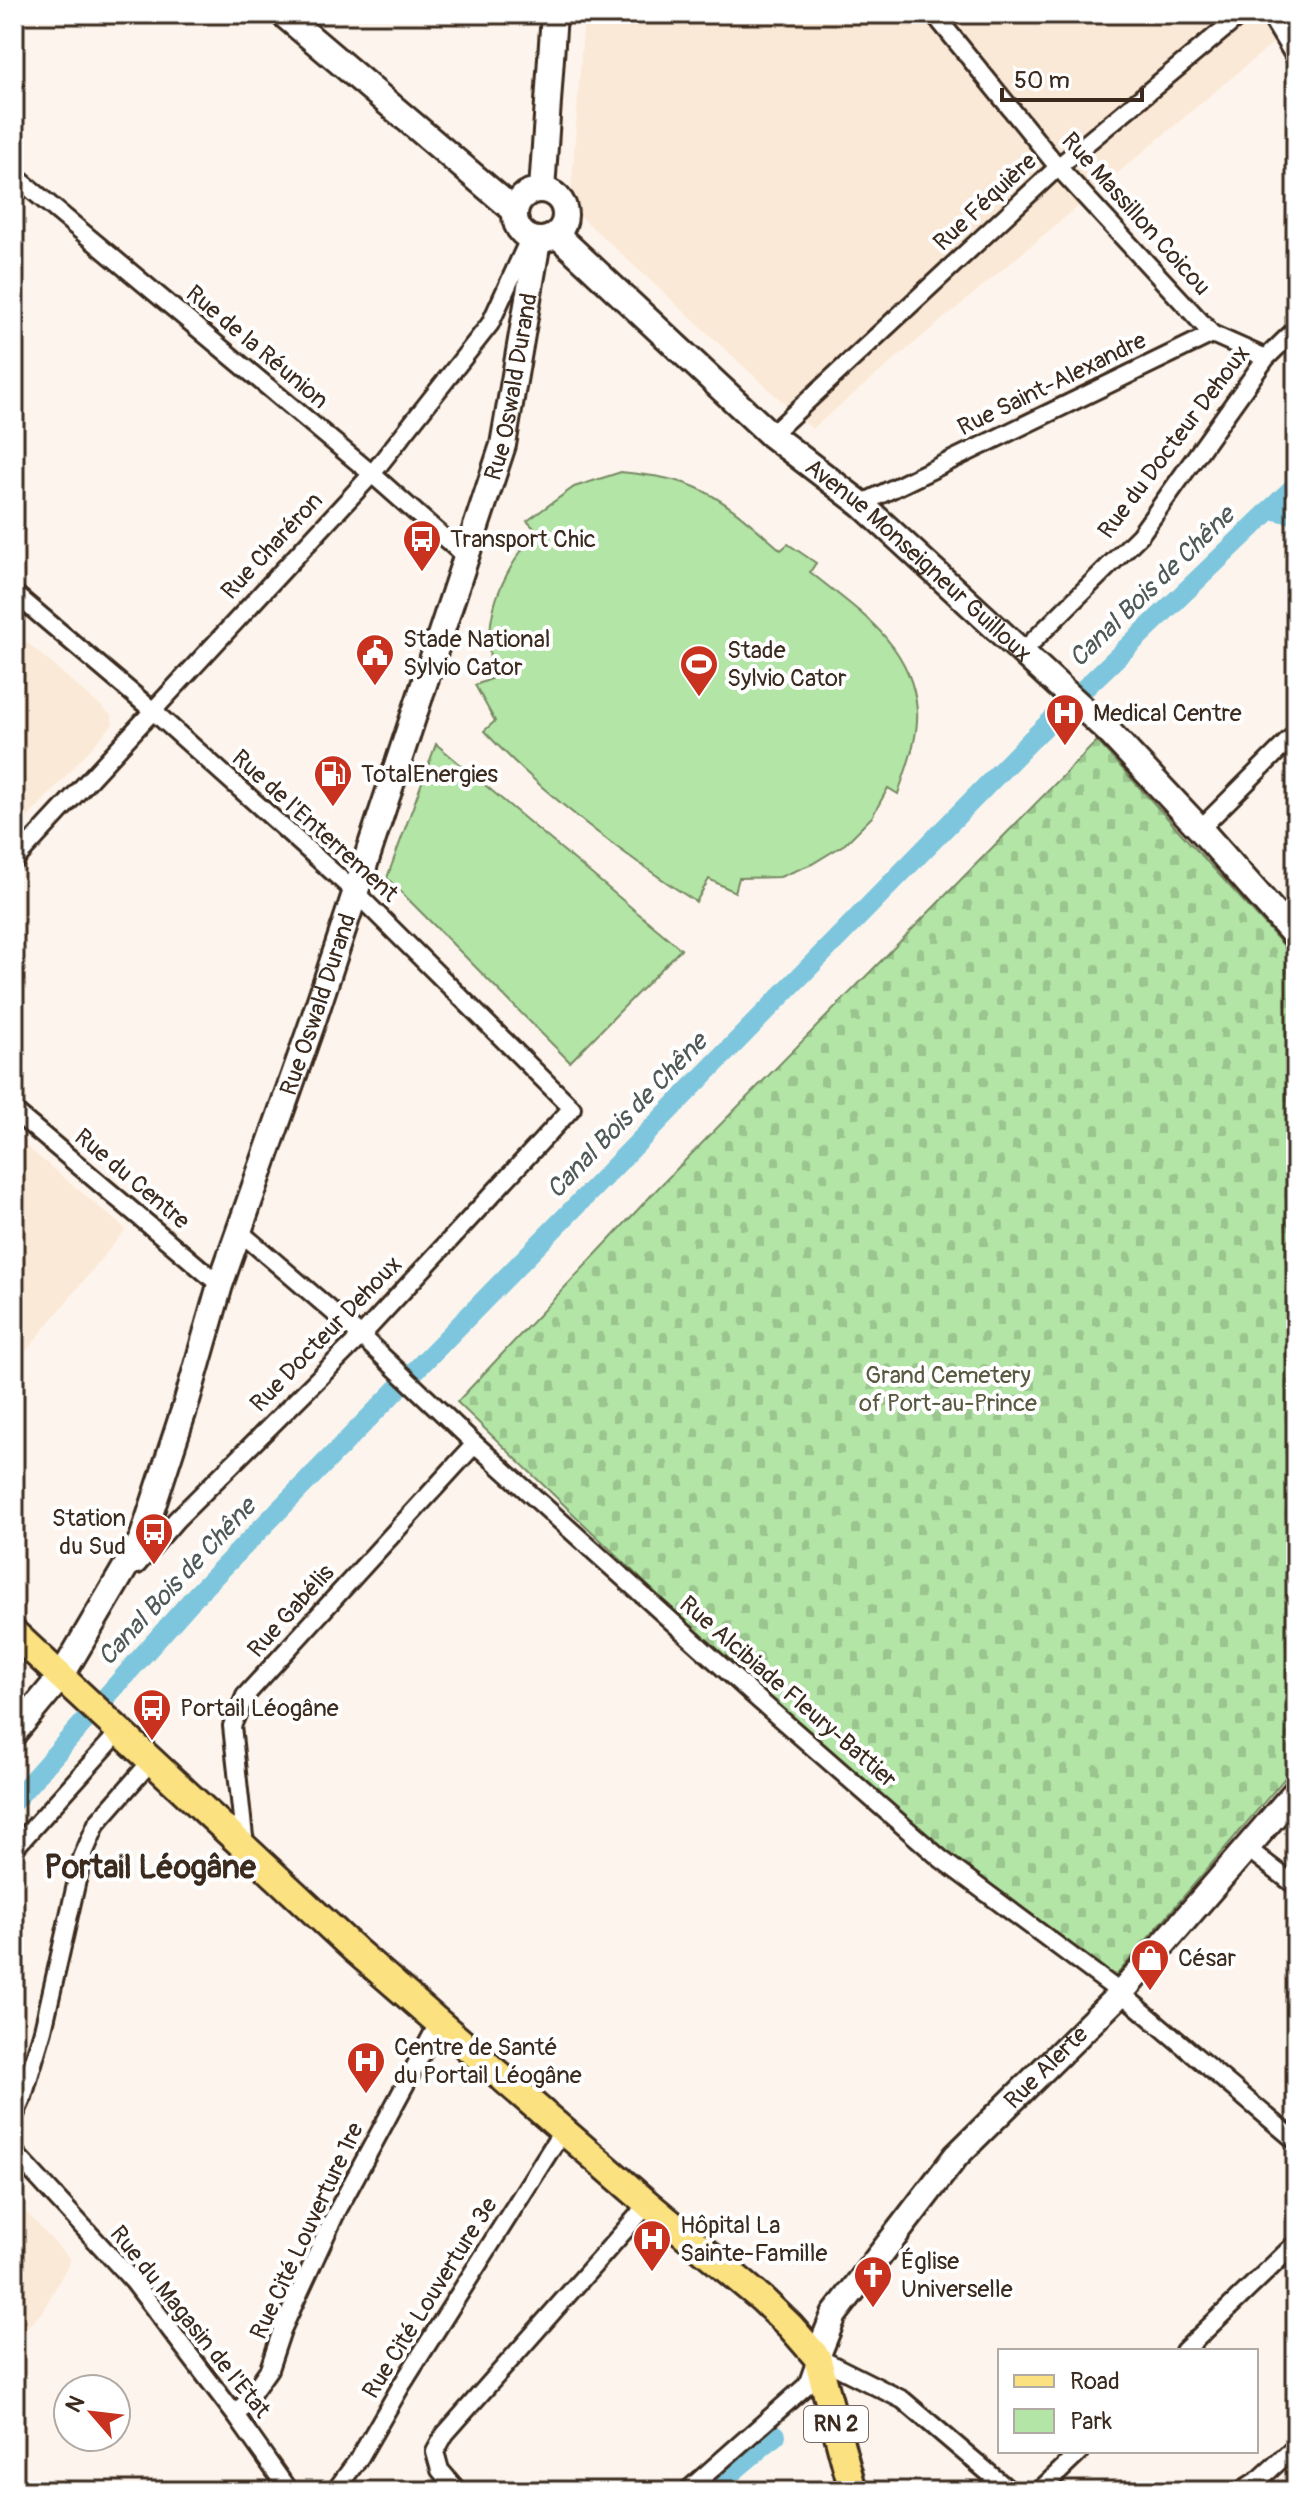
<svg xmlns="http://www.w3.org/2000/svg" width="1310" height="2505" font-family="Pangolin,sans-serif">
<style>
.built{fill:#fbe9d7}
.green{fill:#b2e5a6;stroke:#768862;stroke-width:2}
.cemetery{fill:url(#cemetery-stones);stroke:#768862;stroke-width:2}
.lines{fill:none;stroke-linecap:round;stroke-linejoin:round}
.canal{stroke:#7dc6dd;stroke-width:20}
.street-casing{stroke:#3b2a1e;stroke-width:22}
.secondary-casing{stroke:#3b2a1e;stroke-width:30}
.primary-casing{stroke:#3b2a1e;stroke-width:32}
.street{stroke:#fff;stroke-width:16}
.secondary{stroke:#fff;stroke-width:24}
.primary{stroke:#fbe180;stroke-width:26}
.labels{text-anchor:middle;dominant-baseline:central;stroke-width:8;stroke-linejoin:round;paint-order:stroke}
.shield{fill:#fff;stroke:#766a62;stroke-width:2}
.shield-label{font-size:22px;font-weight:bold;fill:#3b2a1e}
.street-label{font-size:24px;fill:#3b2a1e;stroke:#fff}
.poi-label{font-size:24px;fill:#3b2a1e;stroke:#fff;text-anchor:start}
.park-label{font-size:24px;fill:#595940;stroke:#fff}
.water-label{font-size:26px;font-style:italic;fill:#4f5957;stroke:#fff}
.district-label{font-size:32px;font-weight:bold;fill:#3b2a1e;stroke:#fff}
</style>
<defs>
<pattern id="cemetery-stones" width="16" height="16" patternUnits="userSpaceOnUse" patternTransform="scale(2)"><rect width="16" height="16" fill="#b2e5a6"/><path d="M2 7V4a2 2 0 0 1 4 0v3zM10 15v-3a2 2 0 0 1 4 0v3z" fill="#9ac58e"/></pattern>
</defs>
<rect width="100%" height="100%" fill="#fdf5ed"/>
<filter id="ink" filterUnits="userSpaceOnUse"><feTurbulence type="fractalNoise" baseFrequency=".0125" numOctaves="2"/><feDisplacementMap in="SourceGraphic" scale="16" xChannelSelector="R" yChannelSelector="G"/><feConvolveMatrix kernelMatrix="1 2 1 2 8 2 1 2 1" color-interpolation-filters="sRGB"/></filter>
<g filter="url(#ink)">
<!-- built -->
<path class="built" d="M584,14H1296V24L812,429L570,207Z
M14,631L112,716L113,724L14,833Z
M14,1136L126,1229L14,1366Z
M14,2199L71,2260L42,2312L14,2341Z"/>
<!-- green -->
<path class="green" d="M621,472C646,475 672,477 695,487C728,501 754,527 781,550L788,544L816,563L810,572C857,610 912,644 917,710C919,738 906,768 898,794L888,788L872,817L845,844L812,864L780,877L739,878L735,892L709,879L696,902C620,852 546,797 484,731L495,721L475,685L491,679C484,612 497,583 536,530L527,521L574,487Z
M436,744L681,949L570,1062L387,878Z"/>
<!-- cemetery -->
<path class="cemetery" d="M1097,741L1296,959V1765L1115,1977L970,1874L797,1729L457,1402L661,1185Z"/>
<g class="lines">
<!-- canal -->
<path class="canal" d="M1271,509L1296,515
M14,1801L198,1593L1031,740L1296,485
M710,2491L776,2435"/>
<defs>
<path id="street" d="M934,14L1058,167L1212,334
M1269,14L1296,59
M14,175L372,474L467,558
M771,435L1058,167L1242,14
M861,504L1212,334L1266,358
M14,593L152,710L355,892L572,1108L361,1336L176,1520L137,1565
M1022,652L1140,535L1266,358L1296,329
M1200,829L1296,733
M14,861L372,474L490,324L529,239
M14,1111L220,1285
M239,1231L361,1336L475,1444L759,1700L941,1859L1121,1993L1296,2141
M245,1846L232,1726L245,1696L475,1444
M14,1849L120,1731
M1248,1849L1296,1886
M14,2117L23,2097L43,2030L82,1858L97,1823L152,1760
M14,2152L133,2281L236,2416L289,2491
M1184,2351L1296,2243
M236,2416L269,2369L282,2330L335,2215L439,2022
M335,2491L360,2457L401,2386L563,2130
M458,2491L440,2470L435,2452L445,2434L648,2204
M687,2491L807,2385L817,2357L903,2400L1010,2491
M1039,2491L1081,2451
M1240,2491L1261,2478L1296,2446"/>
<g id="secondary">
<path d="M283,14L515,211"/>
<circle cx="540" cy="215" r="25"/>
<path d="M542,190L554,14"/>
<path id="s1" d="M556,234L771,435L861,504L1110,733L1200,829L1296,937"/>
<path id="s2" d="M14,1733L62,1675L142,1539L186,1404L220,1285L312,1024L503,445L538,241"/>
<path id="s3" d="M817,2357L834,2315L956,2156L1121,1993L1296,1791"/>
</g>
<path id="primary" d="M14,1633L355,1950L648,2204L762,2299L790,2326L817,2357L853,2491"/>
</defs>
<!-- street casing -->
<use href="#street" class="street-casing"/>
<!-- secondary casing -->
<use href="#secondary" class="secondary-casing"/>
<!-- primary casing -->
<use href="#primary" class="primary-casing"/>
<!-- street -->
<use href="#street" class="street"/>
<!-- secondary -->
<use href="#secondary" class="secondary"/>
<!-- primary -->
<use href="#primary" class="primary"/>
</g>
</g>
<!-- icons -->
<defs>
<symbol id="bus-pin" viewBox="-11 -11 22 30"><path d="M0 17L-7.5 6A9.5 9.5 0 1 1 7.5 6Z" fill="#c8321e" stroke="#fff"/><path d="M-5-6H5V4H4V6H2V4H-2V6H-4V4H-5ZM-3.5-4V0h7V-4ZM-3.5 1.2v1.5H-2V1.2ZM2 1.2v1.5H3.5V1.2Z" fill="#fff"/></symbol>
<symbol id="civic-pin" viewBox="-11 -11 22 30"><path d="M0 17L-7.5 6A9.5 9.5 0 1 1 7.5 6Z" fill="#c8321e" stroke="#fff"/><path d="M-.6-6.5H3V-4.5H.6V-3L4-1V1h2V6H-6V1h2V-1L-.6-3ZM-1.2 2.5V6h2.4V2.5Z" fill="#fff"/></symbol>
<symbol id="stadium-pin" viewBox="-11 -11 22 30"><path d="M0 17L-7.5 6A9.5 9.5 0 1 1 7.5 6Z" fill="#c8321e" stroke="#fff"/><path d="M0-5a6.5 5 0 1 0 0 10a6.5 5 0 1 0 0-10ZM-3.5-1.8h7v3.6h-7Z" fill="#fff"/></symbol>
<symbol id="hospital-pin" viewBox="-11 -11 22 30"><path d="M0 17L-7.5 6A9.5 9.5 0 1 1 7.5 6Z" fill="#c8321e" stroke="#fff"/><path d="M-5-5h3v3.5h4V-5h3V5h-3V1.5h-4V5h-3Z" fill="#fff"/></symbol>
<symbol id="fuel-pin" viewBox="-11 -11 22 30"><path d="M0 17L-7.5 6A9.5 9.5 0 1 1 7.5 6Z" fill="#c8321e" stroke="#fff"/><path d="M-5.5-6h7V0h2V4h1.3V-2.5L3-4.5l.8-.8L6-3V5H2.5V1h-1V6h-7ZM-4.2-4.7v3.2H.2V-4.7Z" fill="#fff"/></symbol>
<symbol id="shop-pin" viewBox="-11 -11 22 30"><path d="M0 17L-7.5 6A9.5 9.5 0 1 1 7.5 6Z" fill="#c8321e" stroke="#fff"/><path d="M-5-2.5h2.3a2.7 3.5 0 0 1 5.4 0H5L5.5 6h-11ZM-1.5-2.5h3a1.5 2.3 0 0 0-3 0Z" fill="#fff"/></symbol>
<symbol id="church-pin" viewBox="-11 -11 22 30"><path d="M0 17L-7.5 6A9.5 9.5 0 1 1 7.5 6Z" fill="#c8321e" stroke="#fff"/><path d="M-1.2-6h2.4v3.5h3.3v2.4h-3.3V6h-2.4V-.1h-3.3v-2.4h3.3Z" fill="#fff"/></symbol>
</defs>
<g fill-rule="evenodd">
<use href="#bus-pin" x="400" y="517" width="44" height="60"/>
<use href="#civic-pin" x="353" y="631" width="44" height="60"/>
<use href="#stadium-pin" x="677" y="642" width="44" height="60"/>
<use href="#hospital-pin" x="1043" y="691" width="44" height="60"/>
<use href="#fuel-pin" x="311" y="752" width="44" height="60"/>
<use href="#bus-pin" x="132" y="1510" width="44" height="60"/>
<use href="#bus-pin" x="130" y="1686" width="44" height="60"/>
<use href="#shop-pin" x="1128" y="1936" width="44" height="60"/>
<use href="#hospital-pin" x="344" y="2039" width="44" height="60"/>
<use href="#hospital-pin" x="630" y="2217" width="44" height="60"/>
<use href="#church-pin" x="851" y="2253" width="44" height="60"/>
</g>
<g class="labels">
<!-- shield labels -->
<rect class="shield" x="804" y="2406" width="64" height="36" rx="6"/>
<g class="shield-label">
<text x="836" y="2424">RN 2</text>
</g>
<!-- street labels -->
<g class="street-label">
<text transform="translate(985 202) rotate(-43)">Rue Féquière</text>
<text transform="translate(1136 214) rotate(48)">Rue Massillon Coicou</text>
<text transform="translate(257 347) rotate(40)">Rue de la Réunion</text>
<text transform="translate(1052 384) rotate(-26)">Rue Saint-Alexandre</text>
<text stroke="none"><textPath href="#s2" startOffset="1444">Rue Oswald Durand</textPath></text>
<text transform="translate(1174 442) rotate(-53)">Rue du Docteur Dehoux</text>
<text transform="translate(272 546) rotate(-47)">Rue Charéron</text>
<text stroke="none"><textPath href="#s1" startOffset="488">Avenue Monseigneur Guilloux</textPath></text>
<text transform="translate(315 826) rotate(42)">Rue de l'Enterrement</text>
<text stroke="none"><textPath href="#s2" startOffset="796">Rue Oswald Durand</textPath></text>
<text transform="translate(132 1179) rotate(40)">Rue du Centre</text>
<text transform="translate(326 1334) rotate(-46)">Rue Docteur Dehoux</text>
<text transform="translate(291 1611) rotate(-48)">Rue Gabélis</text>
<text transform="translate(788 1692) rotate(41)">Rue Alcibiade Fleury-Battier</text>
<text stroke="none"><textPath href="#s3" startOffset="372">Rue Alerte</textPath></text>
<text transform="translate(307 2231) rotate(-65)">Rue Cité Louverture 1re</text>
<text transform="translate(430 2298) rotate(-58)">Rue Cité Louverture 3e</text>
<text transform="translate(190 2322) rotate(51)">Rue du Magasin de l'Etat</text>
</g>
<!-- poi labels -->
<g class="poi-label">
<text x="450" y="539">Transport Chic</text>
<text x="403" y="639">Stade National<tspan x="403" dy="28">Sylvio Cator</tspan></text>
<text x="727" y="650">Stade<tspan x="727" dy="28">Sylvio Cator</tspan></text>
<text x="1093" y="713">Medical Centre</text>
<text x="361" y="774">TotalEnergies</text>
<text x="126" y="1518" text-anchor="end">Station<tspan x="126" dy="28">du Sud</tspan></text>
<text x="180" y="1708">Portail Léogâne</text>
<text x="1178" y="1958">César</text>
<text x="394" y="2047">Centre de Santé<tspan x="394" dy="28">du Portail Léogâne</tspan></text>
<text x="680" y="2225">Hôpital La<tspan x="680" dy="28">Sainte-Famille</tspan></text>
<text x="901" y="2261">Église<tspan x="901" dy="28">Universelle</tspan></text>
</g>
<!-- park labels -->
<g class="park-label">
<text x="948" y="1375">Grand Cemetery<tspan x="948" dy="28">of Port-au-Prince</tspan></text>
</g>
<!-- water labels -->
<g class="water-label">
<text transform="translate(1152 587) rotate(-44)">Canal Bois de Chêne</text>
<text transform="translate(627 1116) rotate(-46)">Canal Bois de Chêne</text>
<text transform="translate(177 1582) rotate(-47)">Canal Bois de Chêne</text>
</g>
<!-- district labels -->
<g class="district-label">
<text x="150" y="1868">Portail Léogâne</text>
</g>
</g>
<!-- margin -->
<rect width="1310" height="2505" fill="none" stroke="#fff" stroke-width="48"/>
<rect x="24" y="24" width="1262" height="2457" fill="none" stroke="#3b2a1e" stroke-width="3" filter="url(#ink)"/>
<!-- legend -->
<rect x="998" y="2349" width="260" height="104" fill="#ffffff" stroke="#b1aaa5" stroke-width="2"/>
<rect x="1014" y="2375" width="40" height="12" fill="#fbe180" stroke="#b1aaa5" stroke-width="2"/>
<text x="1070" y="2389" font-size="24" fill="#3b2a1e">Road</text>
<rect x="1014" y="2409" width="40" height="24" fill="#b2e5a6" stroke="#b1aaa5" stroke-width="2"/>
<text x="1070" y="2429" font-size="24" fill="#3b2a1e">Park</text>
<!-- north arrow -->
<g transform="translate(92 2413) rotate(298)"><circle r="38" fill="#ffffff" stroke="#b1aaa5" stroke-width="2"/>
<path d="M0-6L14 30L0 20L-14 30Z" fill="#c8321e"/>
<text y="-12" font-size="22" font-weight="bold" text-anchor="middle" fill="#3b2a1e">N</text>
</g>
<!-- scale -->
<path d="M1002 88v12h140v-12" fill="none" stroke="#3b2a1e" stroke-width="4"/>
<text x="1014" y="88" font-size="24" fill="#3b2a1e" stroke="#ffffff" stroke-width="6" paint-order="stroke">50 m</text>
</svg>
